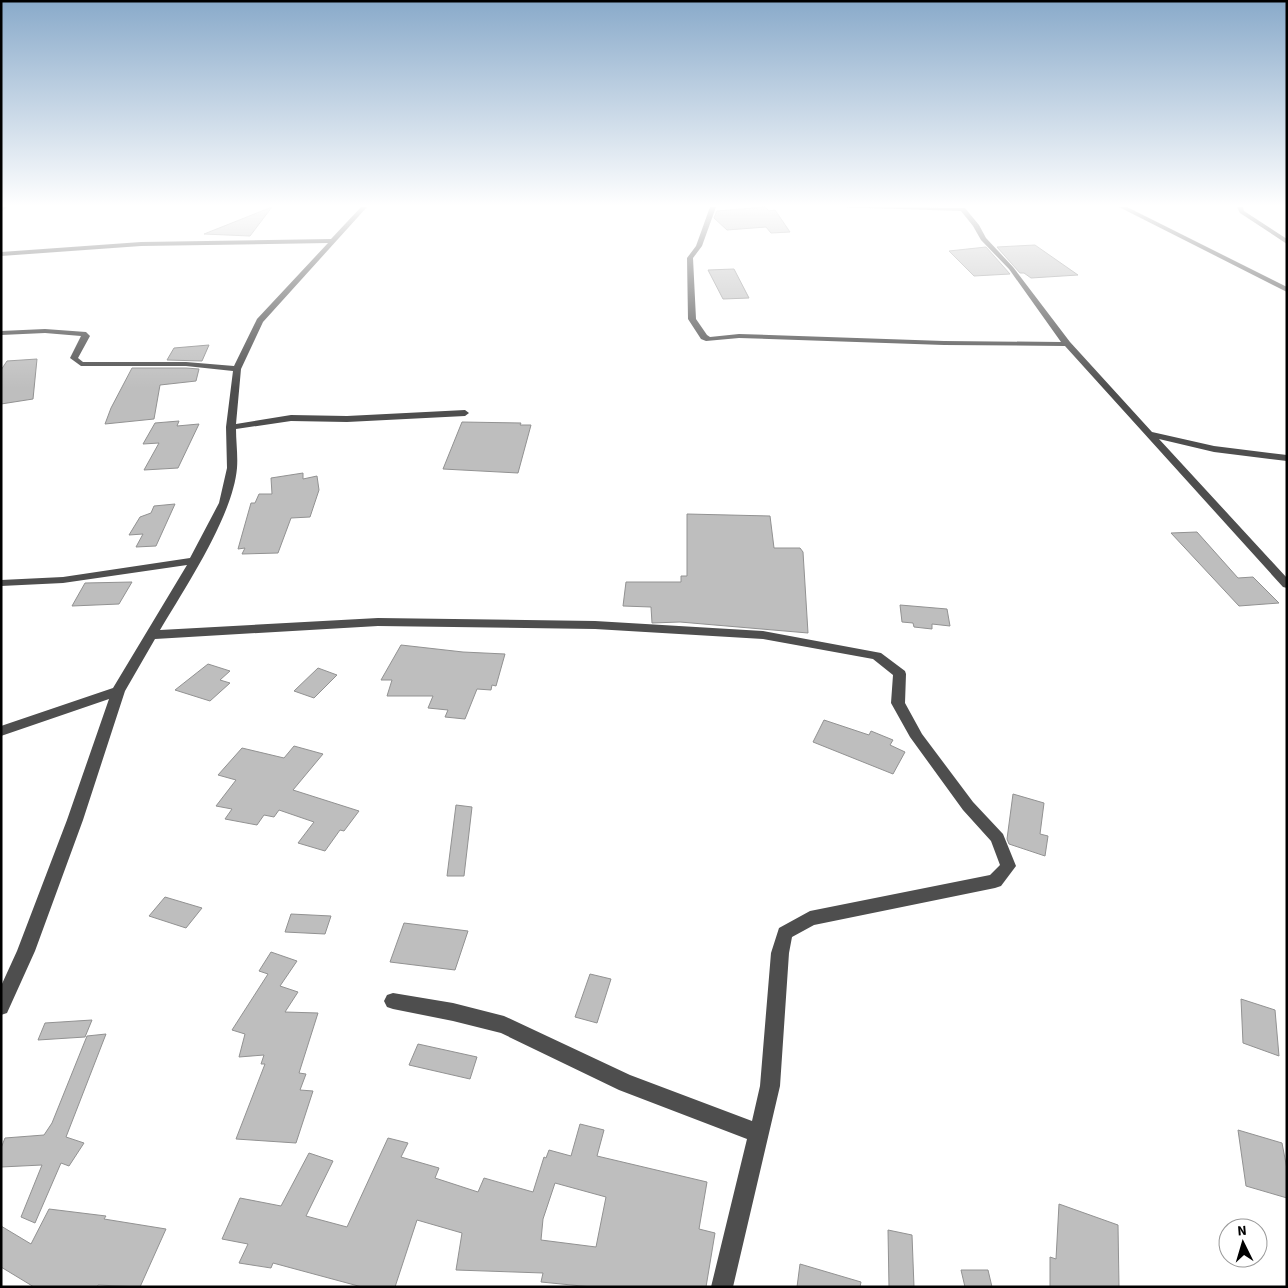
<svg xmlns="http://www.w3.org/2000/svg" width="1288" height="1288" font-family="'Source Sans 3',sans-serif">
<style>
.building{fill:#bebebe;stroke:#929292;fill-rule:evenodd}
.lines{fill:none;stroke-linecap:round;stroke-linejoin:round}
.minor{fill:#4e4e4e;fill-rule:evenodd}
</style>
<rect width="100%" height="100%" fill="#fff"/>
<!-- building -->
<path class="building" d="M272,207L250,236L204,234Z
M765,207L769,211L775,210L790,232L771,233L766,227L727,230L714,218L717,211Z
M1035,245L1078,275L1031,278L1024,273H1020L997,247Z
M986,247L1010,274L974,276L949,251Z
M734,269L749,298L723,299L708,270Z
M209,345L202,361L167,360L174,348Z
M37,359L33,399L1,404V370L7,361Z
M132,368H186L199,369L196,381L160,385L154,419L105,424L111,408Z
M179,421L177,426L199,424L178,468L144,470L159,443L143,444L155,423Z
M462,422L521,423L520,425H531L518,473L443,469Z
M303,473V479L317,476L319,490L310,517L291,518L278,553L242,554L245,548L238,549L251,503H255L259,494H272L271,478Z
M175,504L156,546L136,547L143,534L129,535L140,517L151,513L154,506Z
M687,514L770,516L774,548H800L803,552L808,633L680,622L652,623L651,607L623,606L626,582H681V576H687Z
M1197,532L1238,578L1253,577L1279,603L1239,606L1171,533Z
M132,582L119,604L72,606L85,583Z
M900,605L947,609L950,626L932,624V629L914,627L913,623L902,622Z
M401,645L463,652L505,654L496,686L492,685L491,690L477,689L465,719L445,717L448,710L428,708L433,696H387L392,680H381Z
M208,664L230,671L220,680L230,683L210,701L175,690Z
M318,668L337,675L314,698L294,691Z
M824,720L869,735L871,731L893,740L890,745L905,752L893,774L813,742Z
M294,746L323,754L293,790L359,811L344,831L340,830L325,851L298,843L314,822L279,810L274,817L264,815L257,825L225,819L232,809L216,806L236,780L218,775L242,748L284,758Z
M1013,794L1044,803L1040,834L1048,836L1045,856L1009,844L1007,839Z
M456,805L472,807L464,876H447Z
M165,897L202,908L186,928L149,916Z
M291,914L331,916L325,934L285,932Z
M404,923L468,931L455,970L390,962Z
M271,952L297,961L280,986L298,992L285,1012L318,1013L299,1073L306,1074L300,1090L313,1091L296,1143L236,1139L265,1064H261L264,1055L239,1057L245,1034L232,1030L268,974L259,971Z
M590,974L611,979L597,1023L575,1017Z
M1241,999L1275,1010L1279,1056L1243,1043Z
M92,1020L85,1037L38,1040L45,1023Z
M106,1034L66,1137L84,1143L69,1166L61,1163L35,1223L21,1217L42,1165L1,1167V1148L5,1138L44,1135L52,1123L87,1036Z
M418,1044L477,1057L470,1079L409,1065Z
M580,1124L604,1130L597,1156L707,1182L699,1229L715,1233L706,1287H592L541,1282L543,1273L456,1270L462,1233L417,1220L395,1287H362L273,1263L271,1268L239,1263L248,1244L222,1239L240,1198L281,1206L309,1153L333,1161L306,1216L347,1227L388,1138L408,1143L401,1157L439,1168L435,1178L478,1192L484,1178L533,1192L544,1157L546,1158L549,1150L571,1156ZM555,1183L606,1197L596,1247L541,1240L543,1219Z
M1238,1130L1282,1143L1287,1169V1198L1246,1186Z
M1059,1204L1118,1225L1119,1287H1050V1257L1056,1259Z
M49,1209L106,1216L104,1219L166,1229L140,1287L98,1285L97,1287H34L1,1267V1226L31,1244Z
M888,1230L912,1235L914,1287H889Z
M800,1264L861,1282L860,1287H797Z
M961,1270H988L992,1287H965Z"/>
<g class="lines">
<!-- minor -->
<path class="minor" d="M1,207H7L1,212Z
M361,207H367L263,322L241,369L236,424L291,415L347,416L465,410L469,413L465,416L347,422L291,421L236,429C236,442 238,455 237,468C233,516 185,588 160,630L378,618L595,621L763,631L881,653L905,671L906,674L905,703L922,734L973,802L1003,834L1016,866L1001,886L995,888L814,925L792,937L789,953L780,1086L733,1287H711L747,1139L619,1090L501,1033L453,1021L393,1009L387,1007L384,1001L387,995L393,993L453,1003L504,1016L630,1075L752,1121L760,1086L771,953L779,928L810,911L990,875L1000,865L991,841L963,810L910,737L891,703L893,675L873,659L763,639L595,629L378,626L155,639L125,691L83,820L35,951L7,1013L1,1015V986L17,951L67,820L109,699L1,736V726L113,688L187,565L63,583L1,586V580L63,577L190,558L219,503L227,468L226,427L233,371L186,366H81L70,358L81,336L45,333L1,335V331L45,329L86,332L90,336L78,358L83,362H186L234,366L257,319L328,243L141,246L1,256V252L141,242L331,239Z
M710,207H716L702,246L693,258L696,319L707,335L710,337L739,334L944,341L1061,342L1009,269L981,240L973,226L961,211L838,207L965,208L979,225L986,238L1013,267L1070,342L1152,432L1214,446L1287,455V461L1214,452L1159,439L1287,578V588L1283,587L1065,346L944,345L739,338L706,341L701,339L688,319L687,258L696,246Z
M1119,207H1127L1287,287V292Z
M1237,207H1243L1244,211L1287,239V244L1240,213Z"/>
</g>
<!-- sky -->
<linearGradient id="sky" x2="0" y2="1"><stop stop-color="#89aaca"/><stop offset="0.53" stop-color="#fff"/><stop offset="1" stop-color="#fff" stop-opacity="0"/></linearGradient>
<rect width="1288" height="388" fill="url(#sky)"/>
<!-- border -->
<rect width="1288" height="1288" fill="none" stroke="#000000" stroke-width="5"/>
<!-- north arrow -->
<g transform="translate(1243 1243) rotate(355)"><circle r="24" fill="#ffffff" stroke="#999999"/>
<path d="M0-4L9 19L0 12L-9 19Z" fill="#000000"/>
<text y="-8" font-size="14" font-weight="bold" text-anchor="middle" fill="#000000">N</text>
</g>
</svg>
